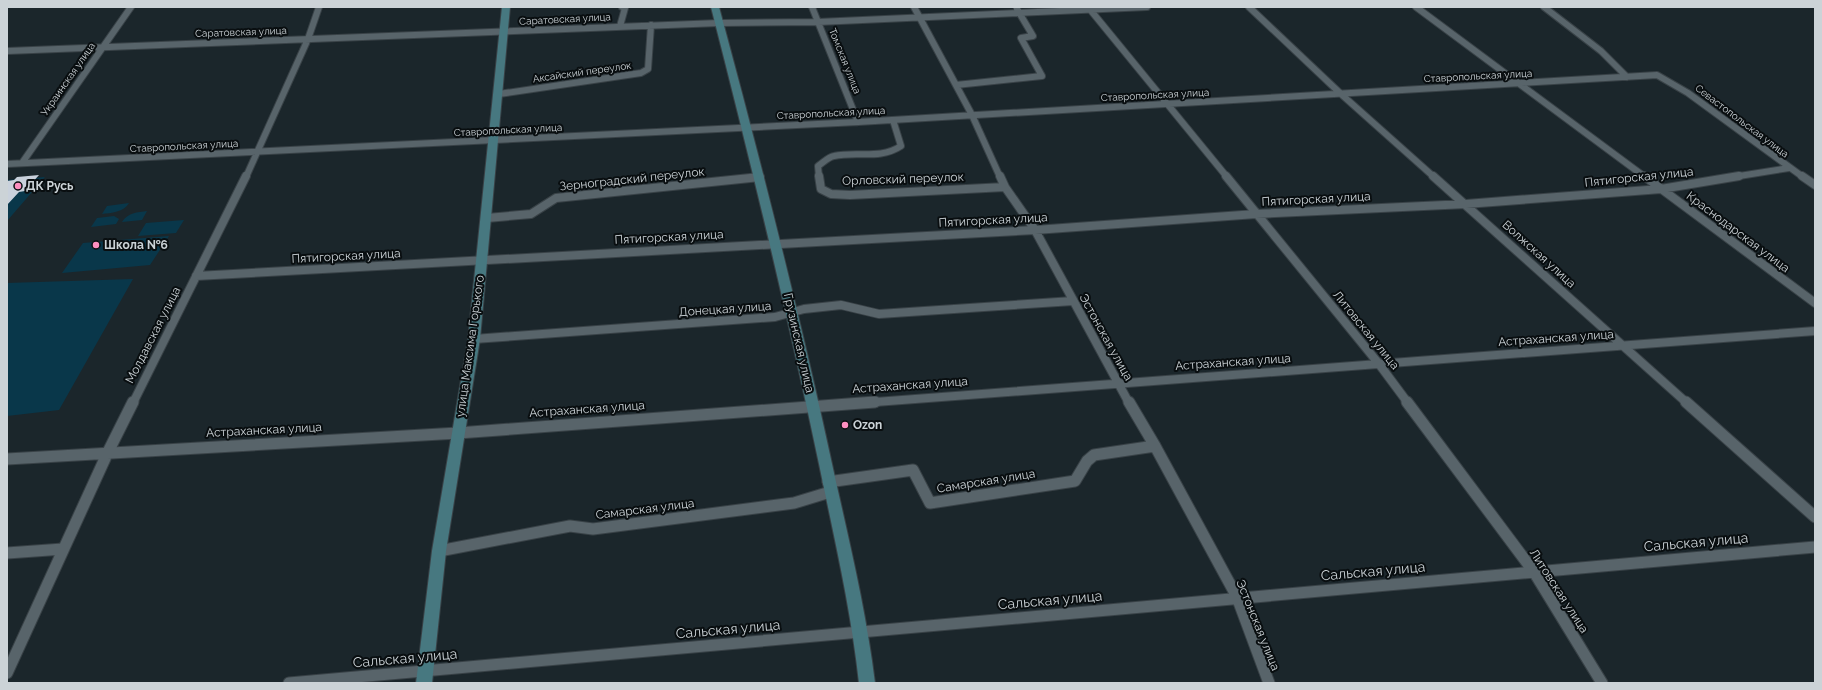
<svg xmlns="http://www.w3.org/2000/svg" width="1822" height="690" font-family="Raleway,sans-serif">
<style>
.green{fill:#09374a}
.building{fill:#c9d1dc}
.lines{fill:none;stroke-linecap:round;stroke-linejoin:round}
.street-far2-casing{stroke:#394247;stroke-width:8}
.street-far1-casing{stroke:#394247;stroke-width:10}
.street-casing{stroke:#394247;stroke-width:13}
.secondary-casing{stroke:#394247;stroke-width:2}
.street-far2{stroke:#58646a;stroke-width:6}
.street-far1{stroke:#58646a;stroke-width:8}
.street{stroke:#58646a;stroke-width:11}
.secondary{fill:#477880;fill-rule:evenodd}
.poi-dot{fill:#fd8ebf;stroke:#090e10;stroke-width:1.5}
.labels{text-anchor:middle;dominant-baseline:central;stroke-width:4;stroke-linejoin:round;paint-order:stroke}
.far-street-label{font-size:10px;fill:#ccd3d7;stroke:#090e10}
.street-label{font-size:12px;fill:#ccd3d7;stroke:#090e10}
.poi-label{font-size:12px;font-weight:bold;fill:#ccd3d7;stroke:#090e10;text-anchor:start}
.near-street-label{font-size:14px;fill:#ccd3d7;stroke:#090e10}
</style>
<rect width="100%" height="100%" fill="#1b262b"/>
<!-- green -->
<path class="green" d="M45,177L7,221V180Z
M129,203C124,212 111,213 102,214L107,206Z
M147,211L142,220L122,222C127,213 138,212 147,211Z
M114,216L119,219L116,224L91,227L97,218Z
M184,220L176,233L138,236L146,223Z
M169,236L150,265L62,273L83,243Z
M133,279L59,410L7,416V283Z"/>
<!-- building -->
<path class="building" d="M39,175L25,191L19,192L7,205V181L14,180L17,177Z"/>
<g class="lines">
<defs>
<path id="street-far2" d="M812,7L858,122
M914,7L972,115L1000,177
M1088,7L1227,177
M1249,7L1341,94L1434,177
M1416,7L1645,177
M1544,7L1601,51L1627,77
M620,26L625,8L622,7
M7,51L719,23L818,22L1147,7
M956,85L1042,76L1021,38L1033,36L1017,9
M499,94L641,73L648,69L651,25
M22,163L131,7
M7,164L858,122L1657,75L1688,93L1803,177
M246,177L308,39L319,7
M758,177H760
M819,177L818,166C823,163 828,157 834,156C857,151 880,160 901,146L893,120
M1733,177L1789,168"/>
<path id="street-far1" d="M819,176L821,189L831,194L850,195L1005,187
M1000,176L1005,187L1035,230L1129,403
M1226,176L1379,364L1408,403
M1433,176L1687,403
M1644,176L1815,303
M1802,176L1815,185
M487,218L531,214L556,198L760,177
M196,276L1035,230L1256,214L1466,204L1661,189L1739,176
M474,339L775,317L804,309L841,305L879,314L1073,301
M133,403L246,176
M862,403L1815,331"/>
<path id="street" d="M1129,402L1155,446L1237,597L1269,683
M1407,402L1534,572L1602,683
M1686,402L1815,517
M7,459L458,433L875,402
M828,482L913,470L930,503L1075,481L1087,461L1094,455L1155,446
M439,551L570,526L593,529L794,503L830,492
M7,553L63,549
M7,673L108,452L133,402
M289,683L1815,547"/>
<path id="secondary" d="M502,7H510L480,339L446,551L432,683H416L432,551L468,339Z
M711,7H719C760,159 799,311 832,464C848,537 866,609 875,683H859C851,609 834,537 819,464C787,311 750,159 711,7Z"/>
</defs>
<!-- street-far2 casing -->
<use href="#street-far2" class="street-far2-casing"/>
<!-- street-far1 casing -->
<use href="#street-far1" class="street-far1-casing"/>
<!-- street casing -->
<use href="#street" class="street-casing"/>
<!-- secondary casing -->
<use href="#secondary" class="secondary-casing"/>
<!-- street-far2 -->
<use href="#street-far2" class="street-far2"/>
<!-- street-far1 -->
<use href="#street-far1" class="street-far1"/>
<!-- street -->
<use href="#street" class="street"/>
<!-- secondary -->
<use href="#secondary" class="secondary"/>
</g>
<!-- markers -->
<g class="poi-dot">
<circle cx="18" cy="186" r="4"/>
<circle cx="96" cy="245" r="4"/>
<circle cx="845" cy="425" r="4"/>
</g>
<g class="labels">
<!-- far-street labels -->
<g class="far-street-label">
<text transform="translate(565 19) rotate(-3)">Саратовская улица</text>
<text transform="translate(241 32) rotate(-2)">Саратовская улица</text>
<text transform="translate(845 61) rotate(68)">Томская улица</text>
<text transform="translate(582 72) rotate(-8)">Аксайский переулок</text>
<text transform="translate(1478 76) rotate(-3)">Ставропольская улица</text>
<text transform="translate(68 79) rotate(-55)">Украинская улица</text>
<text transform="translate(1155 95) rotate(-3)">Ставропольская улица</text>
<text transform="translate(831 113) rotate(-3)">Ставропольская улица</text>
<text transform="translate(1742 121) rotate(37)">Севастопольская улица</text>
<text transform="translate(508 130) rotate(-3)">Ставропольская улица</text>
<text transform="translate(184 146) rotate(-3)">Ставропольская улица</text>
</g>
<!-- street labels -->
<g class="street-label">
<text transform="translate(1639 177) rotate(-6)">Пятигорская улица</text>
<text transform="translate(632 179) rotate(-6)">Зерноградский переулок</text>
<text transform="translate(903 179) rotate(-2)">Орловский переулок</text>
<text transform="translate(1316 199) rotate(-3)">Пятигорская улица</text>
<text transform="translate(993 220) rotate(-3)">Пятигорская улица</text>
<text transform="translate(1738 232) rotate(37)">Краснодарская улица</text>
<text transform="translate(669 237) rotate(-3)">Пятигорская улица</text>
<text transform="translate(1539 254) rotate(42)">Волжская улица</text>
<text transform="translate(346 256) rotate(-3)">Пятигорская улица</text>
<text transform="translate(725 309) rotate(-4)">Донецкая улица</text>
<text transform="translate(1366 330) rotate(51)">Литовская улица</text>
<text transform="translate(153 335) rotate(-63)">Молдавская улица</text>
<text transform="translate(1106 337) rotate(61)">Эстонская улица</text>
<text transform="translate(1556 338) rotate(-4)">Астраханская улица</text>
<text transform="translate(799 343) rotate(77)">Грузинская улица</text>
<text transform="translate(470 346) rotate(-82)">улица Максима Горького</text>
<text transform="translate(1233 362) rotate(-4)">Астраханская улица</text>
<text transform="translate(910 385) rotate(-4)">Астраханская улица</text>
<text transform="translate(587 409) rotate(-4)">Астраханская улица</text>
<text transform="translate(264 430) rotate(-3)">Астраханская улица</text>
<text transform="translate(986 481) rotate(-9)">Самарская улица</text>
<text transform="translate(645 509) rotate(-7)">Самарская улица</text>
<text transform="translate(1559 591) rotate(57)">Литовская улица</text>
<text transform="translate(1258 625) rotate(68)">Эстонская улица</text>
</g>
<!-- poi labels -->
<g class="poi-label">
<text x="26" y="186">ДК Русь</text>
<text x="104" y="245">Школа №6</text>
<text x="853" y="425">Ozon</text>
</g>
<!-- near-street labels -->
<g class="near-street-label">
<text transform="translate(1696 542) rotate(-5)">Сальская улица</text>
<text transform="translate(1373 571) rotate(-5)">Сальская улица</text>
<text transform="translate(1050 600) rotate(-5)">Сальская улица</text>
<text transform="translate(728 629) rotate(-5)">Сальская улица</text>
<text transform="translate(405 658) rotate(-5)">Сальская улица</text>
</g>
</g>
<!-- border -->
<rect width="1822" height="690" fill="none" stroke="#ccd3d7" stroke-width="16"/>
</svg>
